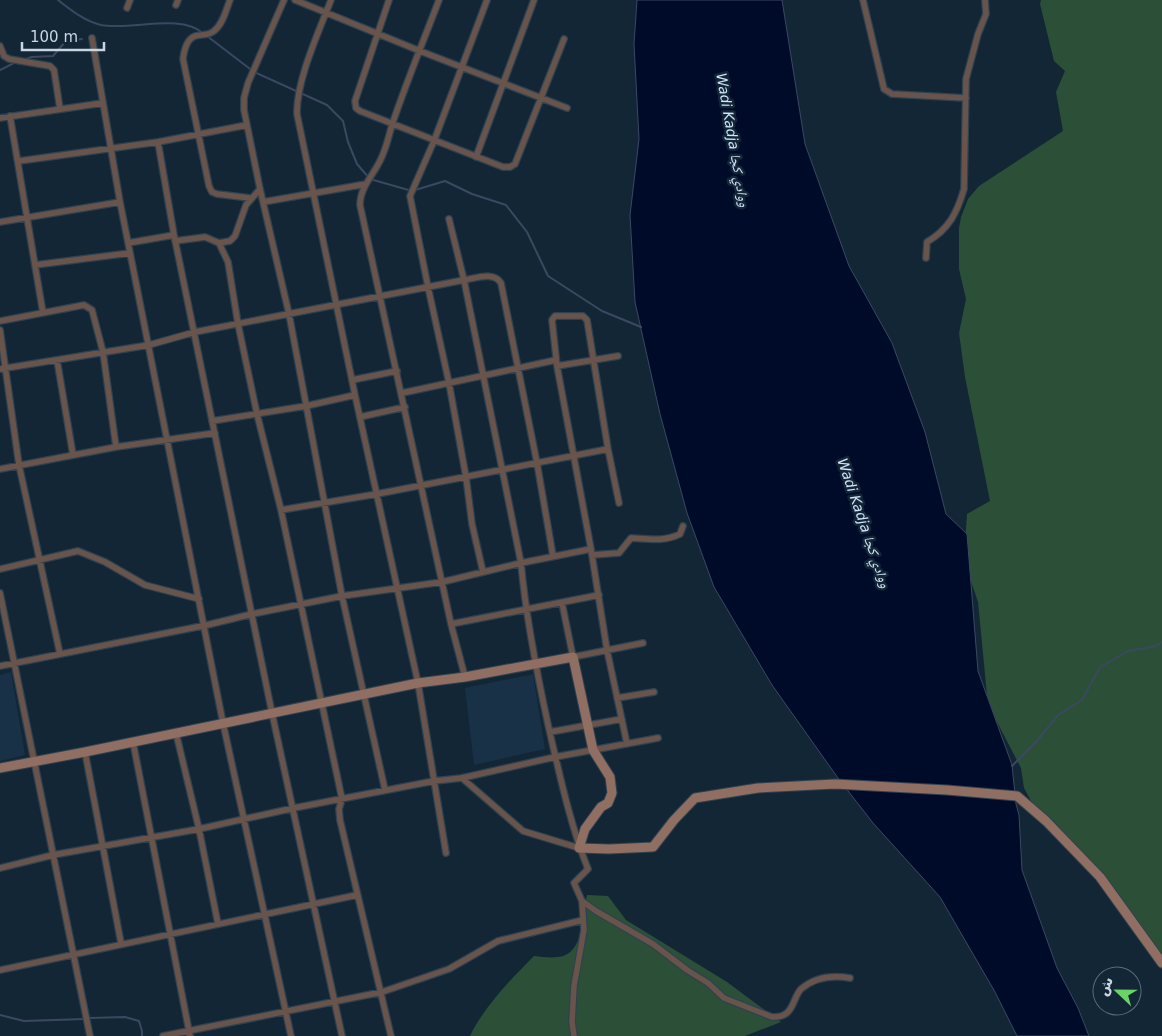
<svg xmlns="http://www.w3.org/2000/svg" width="1162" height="1036" font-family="'DejaVu Sans','Noto Naskh Arabic',sans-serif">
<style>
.built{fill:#183146}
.green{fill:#2b5037}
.water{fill:#000b2a;stroke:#3c4861}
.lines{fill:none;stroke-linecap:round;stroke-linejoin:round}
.stream{stroke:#3c4861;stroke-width:2}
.minor-casing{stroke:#2f4251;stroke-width:8}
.secondary-casing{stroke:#2f4251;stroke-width:11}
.minor{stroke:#69544c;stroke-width:5.5}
.secondary{stroke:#906e61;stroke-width:9}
.labels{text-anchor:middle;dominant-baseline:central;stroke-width:5;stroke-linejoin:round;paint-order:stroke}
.water-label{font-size:14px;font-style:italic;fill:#d3e5fe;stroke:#122636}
</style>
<rect width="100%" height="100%" fill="#122636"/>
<!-- built -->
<path class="built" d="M11,672L25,755L0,761V675Z
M533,674L545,749L474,765L465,688Z"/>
<!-- green -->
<path class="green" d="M1041,0H1162V962L1100,877L1037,812L1024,788L1021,768L996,720L987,695L978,602L964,560L967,514L990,501L965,377L959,333L966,299L959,269V228L961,217L968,199L979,186L1063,131L1056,92L1065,71L1054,61L1040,4Z
M587,895L608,896L626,920L727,982L781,1022L745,1036H470C483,1008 512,978 534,956C542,957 550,958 558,957C584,955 583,915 587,895Z"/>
<!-- water -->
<path class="water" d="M637,0H782L805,144L849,266L892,343L925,432L946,514L967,534L978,671L1012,765L1016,804L1019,815L1022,870L1057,968L1078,1008L1089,1036H1017L995,992L940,897L873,823L838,778L772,685L714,587L687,513L660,414L635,302L630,215L639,139L634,44Z"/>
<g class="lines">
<!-- stream -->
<path class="stream" d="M58,0C71,10 84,21 101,25C131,31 179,13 203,33
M207,36L254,72L327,105L343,121L348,142L357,164L370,179L412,191L445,181L472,194L506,205L527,232L548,276L602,311L641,327
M25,59L32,57L53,56L65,42L82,39
M0,70L16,62
M1012,766L1036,742L1058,715L1082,700L1100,667L1128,651L1156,646L1162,642
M0,1015L24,1021L84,1019
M89,1018L125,1017L139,1021L142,1031V1036"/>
<defs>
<path id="minor" d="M230,0C226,10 223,24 214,31C208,36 202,34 195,36C187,39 184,51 183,59L209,186L212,192L217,194L250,198
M284,0L248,83L244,98V110L260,189L289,314L342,596L385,790
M295,0L420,51L567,108
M331,0C319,31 296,81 297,114L355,395L418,683L446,853
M389,0L355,101L356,108L360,111L503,167H510L515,164L564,39
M439,0C423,42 406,83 392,125C389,135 387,145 383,154C377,172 360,185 360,205L451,624L465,677
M863,0L884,89L892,94L966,98
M176,5L178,0
M127,8L130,0
M92,38L120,202L223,723L291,1036
M0,46L4,56L9,59L50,66L54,70L60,109
M10,116L43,313
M0,118L103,103
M158,142L174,235L272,713L342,1036
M476,157L534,0
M19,161L158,142L247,125
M263,202L366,184
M449,219L464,280L521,563C526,619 537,674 549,729C560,776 570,824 588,869L574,883L582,901L584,930L574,986L572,1022L574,1036
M0,222L120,202
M175,241L205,237L219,243L230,241L235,236L246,205L260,189
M128,243L174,235
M219,243L228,262L238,324L257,414L281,510L342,799L339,809L340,820L391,1036
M926,258L927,242C949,229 957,213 964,189L966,79L978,34L986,14L985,0
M35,265L130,253
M0,321L84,305L92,310L103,352L116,447
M0,330L19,465L60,654
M57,360L73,455
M557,366L618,356
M0,369L149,345L195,332L464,280C476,278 494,271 501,283L537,463L553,556
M352,380L397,371
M402,393L556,360
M360,417L405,407
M212,421L306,406L355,395
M0,469L116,447L215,433
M619,503L608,449L587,320L583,316H555L552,320L557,366L591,549L607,650L627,744
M281,510L377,494L608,449
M592,555L619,553L631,538C648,539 664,542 680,534L683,526
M0,569L78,551L105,562L145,585L199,599
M483,572L472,524L466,477L449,383L428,287L410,196L434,141L487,0
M0,593L90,1036
M562,603L573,657L643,643
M451,624L599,595
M0,666L207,625L252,614L342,596L442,582L521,563L591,549
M617,698L654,692
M550,732L622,719
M176,733L199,829L218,924
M133,742L190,1036
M85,752L121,943
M462,778L523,831L579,848
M0,868L53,855L199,829L294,808L434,781L462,778L555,757L658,738
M582,901L596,911L653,944L687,970L708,983L724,998L772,1017C795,1018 792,998 801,989C815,977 833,975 850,978
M0,970L357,895
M163,1036L382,992L449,969L498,941L583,920"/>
<path id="secondary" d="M0,768L85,752L418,683L465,677L573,657L593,750L610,777L612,793L608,803L601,807L585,829L579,848L609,849L653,847L674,820L695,798L758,788L835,784L947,790L1017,796L1046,821L1100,877L1162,963"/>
</defs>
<!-- minor casing -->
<use href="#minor" class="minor-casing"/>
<!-- secondary casing -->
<use href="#secondary" class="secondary-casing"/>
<!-- minor -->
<use href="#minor" class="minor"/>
<!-- secondary -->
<use href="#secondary" class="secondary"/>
</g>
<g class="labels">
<!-- water labels -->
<g class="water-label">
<text transform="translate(733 140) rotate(80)">Wadi Kadja ووادي كجا</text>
<text transform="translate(864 523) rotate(71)">Wadi Kadja ووادي كجا</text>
</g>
</g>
<!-- north arrow -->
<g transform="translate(1117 991) rotate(292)"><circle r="24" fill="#122636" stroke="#5b6c7a"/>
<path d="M0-4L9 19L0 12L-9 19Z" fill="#68d465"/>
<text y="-8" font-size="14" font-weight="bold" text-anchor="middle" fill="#c9d5e0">ش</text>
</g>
<!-- scale -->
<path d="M22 42v8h82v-8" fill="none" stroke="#c9d5e0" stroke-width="2.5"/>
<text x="30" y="42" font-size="15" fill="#c9d5e0" stroke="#122636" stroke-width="4" paint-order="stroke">100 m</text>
</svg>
